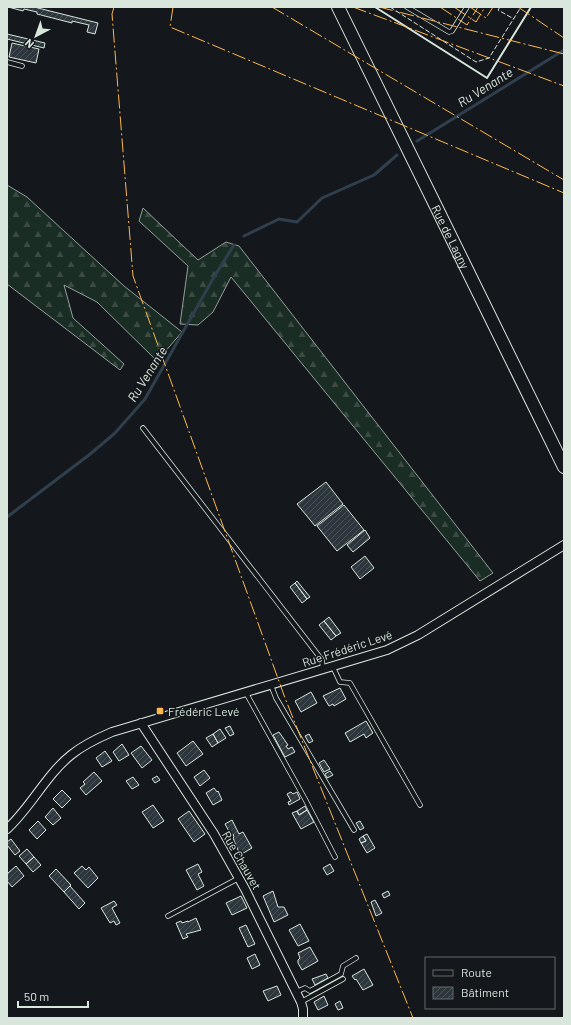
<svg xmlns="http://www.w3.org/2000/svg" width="571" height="1025" font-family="Barlow,sans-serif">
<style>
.forest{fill:url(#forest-firs);stroke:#939e99}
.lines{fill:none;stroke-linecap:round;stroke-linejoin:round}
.stream{stroke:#2f3f4d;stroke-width:3}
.building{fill:url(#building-hatch);stroke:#d8e6dc}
.service-casing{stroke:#d8e6dc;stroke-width:5.5}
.minor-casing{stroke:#d8e6dc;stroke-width:10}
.secondary-casing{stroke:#d8e6dc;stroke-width:14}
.service{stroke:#14181c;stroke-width:4}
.minor{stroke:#14181c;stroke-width:8}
.secondary{stroke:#14181c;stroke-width:12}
.fence{stroke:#d8e6dc;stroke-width:1;stroke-dasharray:5 2;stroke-linecap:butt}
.wall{stroke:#d8e6dc;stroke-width:2}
.power{stroke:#ffb74d;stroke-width:1;stroke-dasharray:14 3 2 3;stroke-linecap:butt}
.poi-dot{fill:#ffb74d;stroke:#14181c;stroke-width:1.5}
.labels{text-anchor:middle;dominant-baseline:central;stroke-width:3;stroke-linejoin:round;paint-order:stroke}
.street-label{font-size:12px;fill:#d8e6dc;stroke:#14181c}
.poi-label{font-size:12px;fill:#d8e6dc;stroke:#14181c;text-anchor:start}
.water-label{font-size:13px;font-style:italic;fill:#d8e6dc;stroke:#14181c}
</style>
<defs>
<pattern id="forest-firs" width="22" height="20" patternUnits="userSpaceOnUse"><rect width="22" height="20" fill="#1a2d24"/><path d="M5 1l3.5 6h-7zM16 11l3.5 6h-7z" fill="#3b4b43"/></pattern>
<pattern id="building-hatch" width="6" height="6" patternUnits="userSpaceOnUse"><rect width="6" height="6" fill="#2c363c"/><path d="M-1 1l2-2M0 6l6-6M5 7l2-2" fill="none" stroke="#4a5358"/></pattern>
</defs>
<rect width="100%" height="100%" fill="#14181c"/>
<!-- forest -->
<path class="forest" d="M7,185L27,197L124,286L182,332L157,361L97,302L64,285L73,318L124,364L120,370L7,284Z
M143,208L198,260L226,242L239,246L493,573L480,581L231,277L213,312L198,325L180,324L188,266L139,221Z"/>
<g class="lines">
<!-- stream -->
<path class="stream" d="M417,141L564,50
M244,236L279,219L297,222L322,198L374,175L397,155
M7,517L89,455L115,433L145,399L214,277L234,245"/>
</g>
<!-- building -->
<path class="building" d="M8,7H34L98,23L95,34L87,32L89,25L72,21V23L37,14V12L24,9L23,11Z
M7,34L45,43L44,48L7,39Z
M12,43L39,49L36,63L9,57Z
M326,482L343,504L315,526L297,504Z
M344,505L364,530L337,551L317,526Z
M365,530L370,538L353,552L347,545Z
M365,556L374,568L360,579L351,567Z
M297,581L310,597L307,599L295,583Z
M295,583L307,599L302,603L290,587Z
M329,617L341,633L336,636L324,621Z
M324,621L336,636L331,640L319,625Z
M340,688L346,699L334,706L333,704L329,706L323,696Z
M311,692L317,703L301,712L295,701Z
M366,721L373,733L366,738L364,734L350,742L345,733Z
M230,726L234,734L230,736L225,728Z
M220,729L226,738L218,743L213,734Z
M279,732L288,745L286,746L288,749L292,747L295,752L285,757L273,735Z
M213,734L218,743L212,747L206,738Z
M309,734L313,741L309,743L305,736Z
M193,741L203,754L186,766L177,753Z
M122,744L129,755L119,761L113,752Z
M141,746L152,760L142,768L131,753Z
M105,751L112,761L102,767L96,758Z
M324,760L330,769L324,772L319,763Z
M204,770L210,778L200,786L194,777Z
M330,771L333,775L327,778L325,774Z
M94,772L102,781L86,795L80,788L85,784L83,782Z
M157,776L160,780L155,783L152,779Z
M133,777L139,785L132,789L126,781Z
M214,788L217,792L218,791L222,800L213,805L206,793Z
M62,790L71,799L62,808L53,799Z
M291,792L293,794L297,792L300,799L289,805L288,802L291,801L287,794Z
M153,805L164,821L153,828L142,812Z
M305,806L307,810L299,815L297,811Z
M53,808L61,818L53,825L45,817Z
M307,810L314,822L301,829L292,813L297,811L299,815Z
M189,811L205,834L194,842L178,819Z
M232,820L239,834L243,832L252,848L240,855L233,838L234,837L233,834L231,835L225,824Z
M38,821L46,830L37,839L29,830Z
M360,821L364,828L360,830L356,823Z
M367,834L375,848L367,853L361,843L366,841L363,836Z
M363,836L366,841L361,843L359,839Z
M11,839L20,851L15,855L7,845V842Z
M27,849L34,857L26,864L19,856Z
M34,857L41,865L33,872L26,864Z
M198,864L202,872L198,874L204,886L197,890L186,870Z
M330,864L334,871L327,875L323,868Z
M16,866L24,876L12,887L7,881V874Z
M82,866L86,870L89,867L98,878L88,888L74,873Z
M56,869L71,885L64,892L49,876Z
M70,886L85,903L79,909L64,892Z
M273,891L278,907H284L288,915L274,922L263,896Z
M388,891L390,895L384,898L382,894Z
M241,896L247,908L232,915L226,903Z
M375,900L382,913L376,916L371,902Z
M114,901L117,905L112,908L120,923L116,925L114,921L110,923L101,908Z
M196,918L201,930L186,934L188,937L183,939L176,923L181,921L182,923L188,921V922Z
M300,924L309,941L298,946L289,930Z
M246,925L255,944L248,947L239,928Z
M310,947L318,961L302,970L298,963V960L300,958L298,953Z
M255,954L260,965L252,969L247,958Z
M364,969L373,985L363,990L356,979L355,980L352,976Z
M326,974L328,978L315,985L312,979Z
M277,986L281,995L268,1001L263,991Z
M324,996L328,1005L318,1010L314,1002Z
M340,1001L343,1008L338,1010L335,1004Z"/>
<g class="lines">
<defs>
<path id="service" d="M407,7L449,32L452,31L467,7
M7,62L22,66
M143,428L322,660L323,670
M333,667L340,682L350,683L420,805
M271,685L276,698L354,830
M246,693L305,799L335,857
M168,916L239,878
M296,992L305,988L310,991L341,974L343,966L356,958
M301,1002L343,979"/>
<path id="minor" d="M141,723L214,834L245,889L301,1002L303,1009V1018
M7,829C31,807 46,775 71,755C83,745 98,738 112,732L387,650L418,635L564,545"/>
<g id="secondary">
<path id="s1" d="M338,7L564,467"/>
</g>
</defs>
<!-- service casing -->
<use href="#service" class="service-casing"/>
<!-- minor casing -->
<use href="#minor" class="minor-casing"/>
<!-- secondary casing -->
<use href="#secondary" class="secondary-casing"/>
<!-- service -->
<use href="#service" class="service"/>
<!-- minor -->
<use href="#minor" class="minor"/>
<!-- secondary -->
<use href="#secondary" class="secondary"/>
<!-- fence -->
<path class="fence" d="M390,7L476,62L489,58L521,7
M500,7L498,10L514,19"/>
<!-- wall -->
<path class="wall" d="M375,7L487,78L531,7"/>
<!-- power -->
<path class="power" d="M114,7L112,14L133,276L285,698L413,1018
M173,7L170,27L564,193
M272,7L564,180
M353,7L564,86
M379,7L564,54
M440,7L467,25L478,7
M454,7L476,22L485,7
M470,7L486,18L493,7
M518,7L564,38"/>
</g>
<!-- markers -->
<rect class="poi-dot" x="156" y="707" width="8" height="8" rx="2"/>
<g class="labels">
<!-- street labels -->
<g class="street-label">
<text stroke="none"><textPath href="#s1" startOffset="256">Rue de Lagny</textPath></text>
<text transform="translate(347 648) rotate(-18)">Rue Frédéric Levé</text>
<text transform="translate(242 860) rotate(60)">Rue Chauvet</text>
</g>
<!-- poi labels -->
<g class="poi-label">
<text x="168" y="711">Frédéric Levé</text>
</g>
<!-- water labels -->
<g class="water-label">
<text transform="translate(485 87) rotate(-32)">Ru Venante</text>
<text transform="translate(147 374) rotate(-58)">Ru Venante</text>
</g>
</g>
<!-- border -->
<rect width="571" height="1025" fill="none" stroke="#d8e6dc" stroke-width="16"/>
<!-- legend -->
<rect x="425" y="957" width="130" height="52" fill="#14181c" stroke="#626a69"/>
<rect x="433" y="970" width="20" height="6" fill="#14181c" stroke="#626a69"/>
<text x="461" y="977" font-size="12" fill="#d8e6dc">Route</text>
<rect x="433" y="987" width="20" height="12" fill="url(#building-hatch)" stroke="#626a69"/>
<text x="461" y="997" font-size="12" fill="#d8e6dc">Bâtiment</text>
<!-- north arrow -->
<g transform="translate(36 36) rotate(221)" stroke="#14181c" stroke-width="3" paint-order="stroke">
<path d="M0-3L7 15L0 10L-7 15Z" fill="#d8e6dc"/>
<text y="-6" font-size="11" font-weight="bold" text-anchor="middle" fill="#d8e6dc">N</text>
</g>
<!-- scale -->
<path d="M18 1001v6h70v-6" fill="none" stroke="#d8e6dc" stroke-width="2"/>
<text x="24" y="1001" font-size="12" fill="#d8e6dc" stroke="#14181c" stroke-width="3" paint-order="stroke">50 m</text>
</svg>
